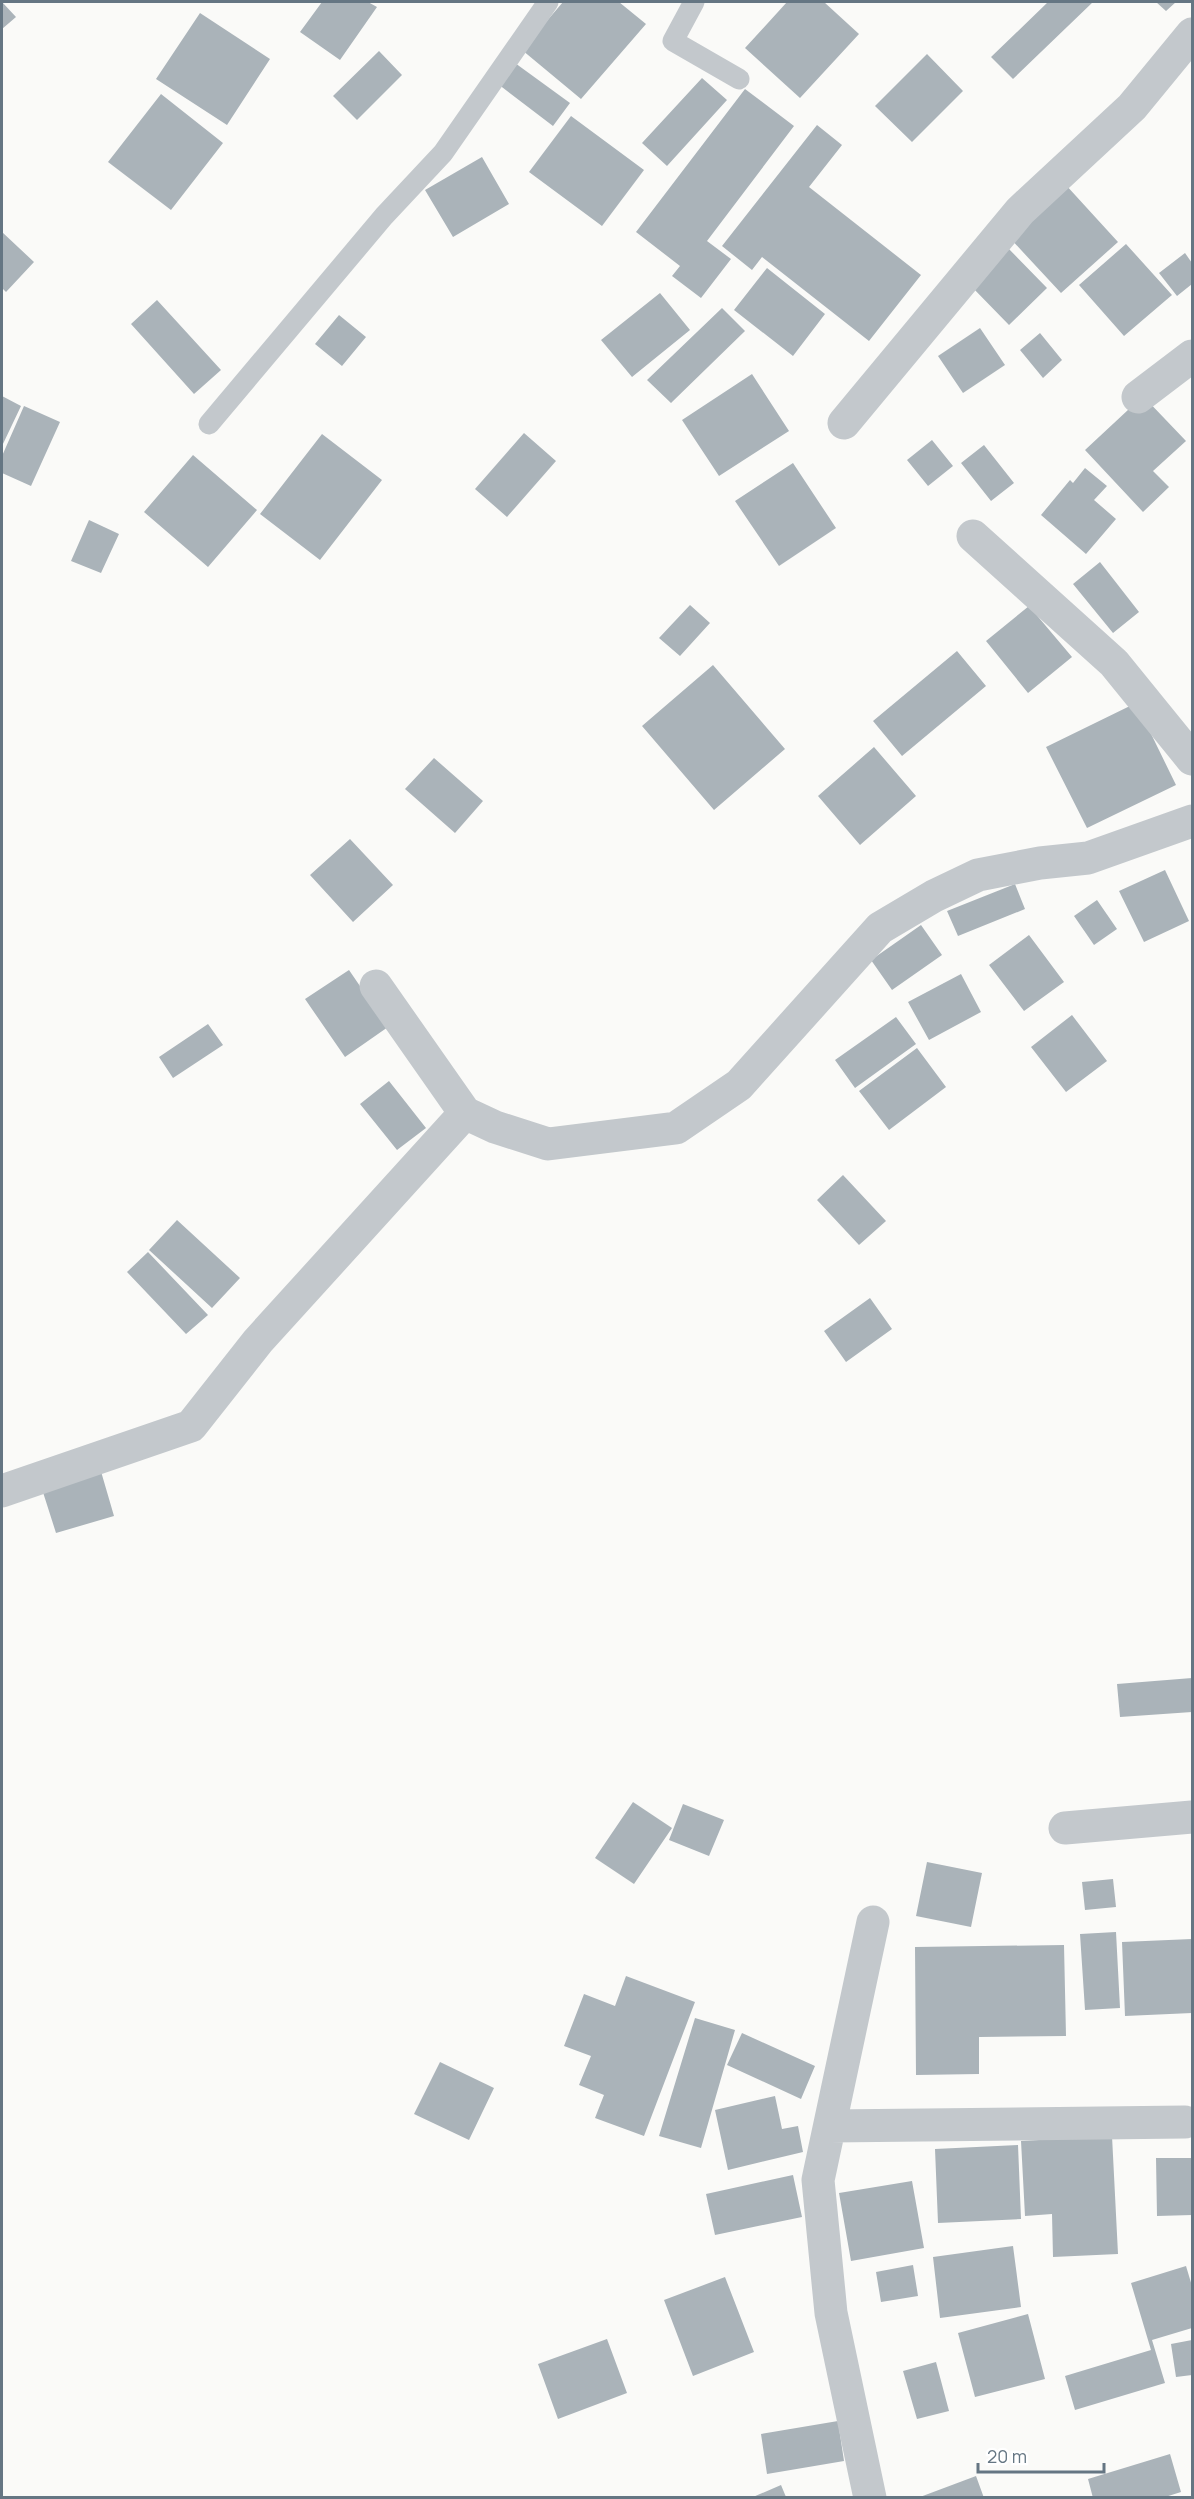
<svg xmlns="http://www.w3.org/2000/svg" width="1194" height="2499" font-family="Manrope,sans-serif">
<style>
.building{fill:#aab3b9}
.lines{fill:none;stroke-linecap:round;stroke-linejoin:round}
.lane{stroke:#c3c8cc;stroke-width:21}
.street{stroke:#c3c8cc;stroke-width:33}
</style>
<rect width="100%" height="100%" fill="#fafaf8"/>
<!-- building -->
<path class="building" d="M2,2L16,17L2,29Z
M322,2H368L377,7L340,60L300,32Z
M563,2H619L646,24L581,99L522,50Z
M787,2H824L859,34L800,98L745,48Z
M1048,2H1093L1013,79L991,57Z
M1156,2H1176L1166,11Z
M200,13L270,59L227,125L156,79Z
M379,51L402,75L357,120L333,96Z
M927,54L963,91L912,142L875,106Z
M515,63L570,103L553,126L498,84Z
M702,78L727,100L667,166L642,143Z
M745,89L794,126L707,241L731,259L701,298L672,276L680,266L636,232Z
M161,94L223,143L171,210L108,162Z
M571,116L644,170L602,226L529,172Z
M817,125L842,145L809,187L921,275L869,341L762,257L752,270L722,246Z
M482,157L509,204L453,237L425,190Z
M1065,184L1118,242L1061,293L1008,236Z
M2,232L34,262L6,292L2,288Z
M1126,244L1172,295L1124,336L1079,285Z
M1008,248L1047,288L1009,325L970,285Z
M1185,253L1192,263V284L1177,296L1159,273Z
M767,268L825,314L793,356L734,310Z
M660,293L690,330L632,377L601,340Z
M157,300L221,370L194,394L131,324Z
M722,308L745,331L671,403L647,380Z
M339,315L366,337L342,366L315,344Z
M980,328L1005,365L963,393L938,356Z
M1040,333L1062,360L1043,378L1020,350Z
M752,374L789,431L719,476L682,420Z
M2,396L21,406L2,446Z
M1143,396L1186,441L1153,471L1169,487L1143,512L1085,450Z
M24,406L60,422L31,486L2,473V456Z
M524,433L556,461L507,517L475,489Z
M322,434L382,480L320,560L260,514Z
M932,440L953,466L928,486L907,460Z
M984,445L1014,483L991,501L961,463Z
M193,455L257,510L208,567L144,512Z
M793,463L836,528L779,566L735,501Z
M1085,468L1107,486L1094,500L1116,519L1086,554L1041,515L1070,480L1073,483Z
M89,520L119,534L101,573L71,561Z
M1100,562L1139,612L1113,633L1073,584Z
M690,605L710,623L680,656L659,638Z
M1029,606L1072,657L1028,693L986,641Z
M957,651L986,686L902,756L873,721Z
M713,665L785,749L714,810L642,726Z
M1136,703L1176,785L1087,828L1046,747Z
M874,747L916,796L860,845L818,796Z
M434,758L483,801L455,833L405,789Z
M350,839L393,885L353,922L310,875Z
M1165,870L1189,921L1144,942L1119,891Z
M1015,884L1025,909L958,936L947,911Z
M1097,900L1117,929L1094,945L1074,916Z
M921,925L942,955L892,990L871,960Z
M1029,935L1064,982L1024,1011L989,965Z
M349,970L388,1027L345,1057L305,999Z
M961,974L981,1012L929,1040L908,1002Z
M1072,1015L1107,1061L1066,1092L1031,1047Z
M896,1017L916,1044L855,1088L835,1060Z
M208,1024L223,1045L173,1078L159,1057Z
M917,1048L946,1087L889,1130L859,1091Z
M389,1081L426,1128L397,1150L360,1104Z
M843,1175L886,1221L859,1245L817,1200Z
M177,1220L240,1278L212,1308L149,1250Z
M148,1252L208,1315L186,1334L127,1272Z
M870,1298L892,1329L846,1362L824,1331Z
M100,1468L114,1516L56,1533L41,1486Z
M1192,1678V1712L1120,1717L1117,1684Z
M633,1802L672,1828L634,1884L595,1858Z
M683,1804L724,1820L709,1856L669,1840Z
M927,1862L982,1873L971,1927L916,1916Z
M1113,1879L1116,1907L1085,1910L1082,1882Z
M1116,1932L1120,2008L1085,2010L1080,1934Z
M1192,1939V2013L1125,2016L1122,1942Z
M1064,1945L1066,2036L979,2037V2074L916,2075L915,1947Z
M626,1976L695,2002L644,2136L595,2118L604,2095L579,2085L591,2056L564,2046L584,1994L615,2006Z
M695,2018L735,2030L701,2148L659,2136Z
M742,2033L815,2066L801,2099L727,2065Z
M440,2062L494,2088L469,2140L414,2114Z
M775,2096L782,2129L798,2126L803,2152L728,2170L715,2110Z
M1112,2136L1118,2254L1053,2257L1052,2214L1025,2216L1021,2141Z
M1018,2145L1021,2219L938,2223L935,2149Z
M1156,2158H1192V2215L1157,2216Z
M793,2175L802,2217L715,2235L706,2194Z
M912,2181L924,2248L851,2261L839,2193Z
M1013,2246L1021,2307L940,2318L933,2257Z
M913,2265L918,2296L881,2302L876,2272Z
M1186,2266L1192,2286V2328L1152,2340L1165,2383L1075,2410L1065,2376L1151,2350L1131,2283Z
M725,2277L754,2352L693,2376L664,2300Z
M1028,2314L1045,2379L975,2397L958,2333Z
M607,2339L627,2393L558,2419L538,2364Z
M1192,2340V2375L1176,2377L1171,2344Z
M936,2362L949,2411L917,2419L903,2371Z
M838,2421L844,2461L767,2474L761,2434Z
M1170,2454L1181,2492L1162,2498H1093L1088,2479Z
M976,2476L984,2498H920V2497Z
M781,2485L786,2497H753Z"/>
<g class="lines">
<!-- lane -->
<path class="lane" d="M694,2L673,41L739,79
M209,424L384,216L443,153L548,2"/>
<!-- street -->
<path class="street" d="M1138,397L1192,356
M844,423L1020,211L1132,107L1192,34
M973,536L1114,663L1192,759
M376,986L465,1113L495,1127L548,1144L676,1128L739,1085L880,928L934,896L978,875L1040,863L1088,858L1192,821
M2,1491L191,1426L258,1341L465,1113
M1065,1828L1192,1817
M830,2126L1185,2122
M870,2498L831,2313L818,2180L873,1922"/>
</g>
<!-- border -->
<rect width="1194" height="2499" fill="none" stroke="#657683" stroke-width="6"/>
<!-- scale -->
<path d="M978 2463v9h126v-9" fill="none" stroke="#657683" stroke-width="3"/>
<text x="987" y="2463" font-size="18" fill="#657683" stroke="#ffffff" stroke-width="4.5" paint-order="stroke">20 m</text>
</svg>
